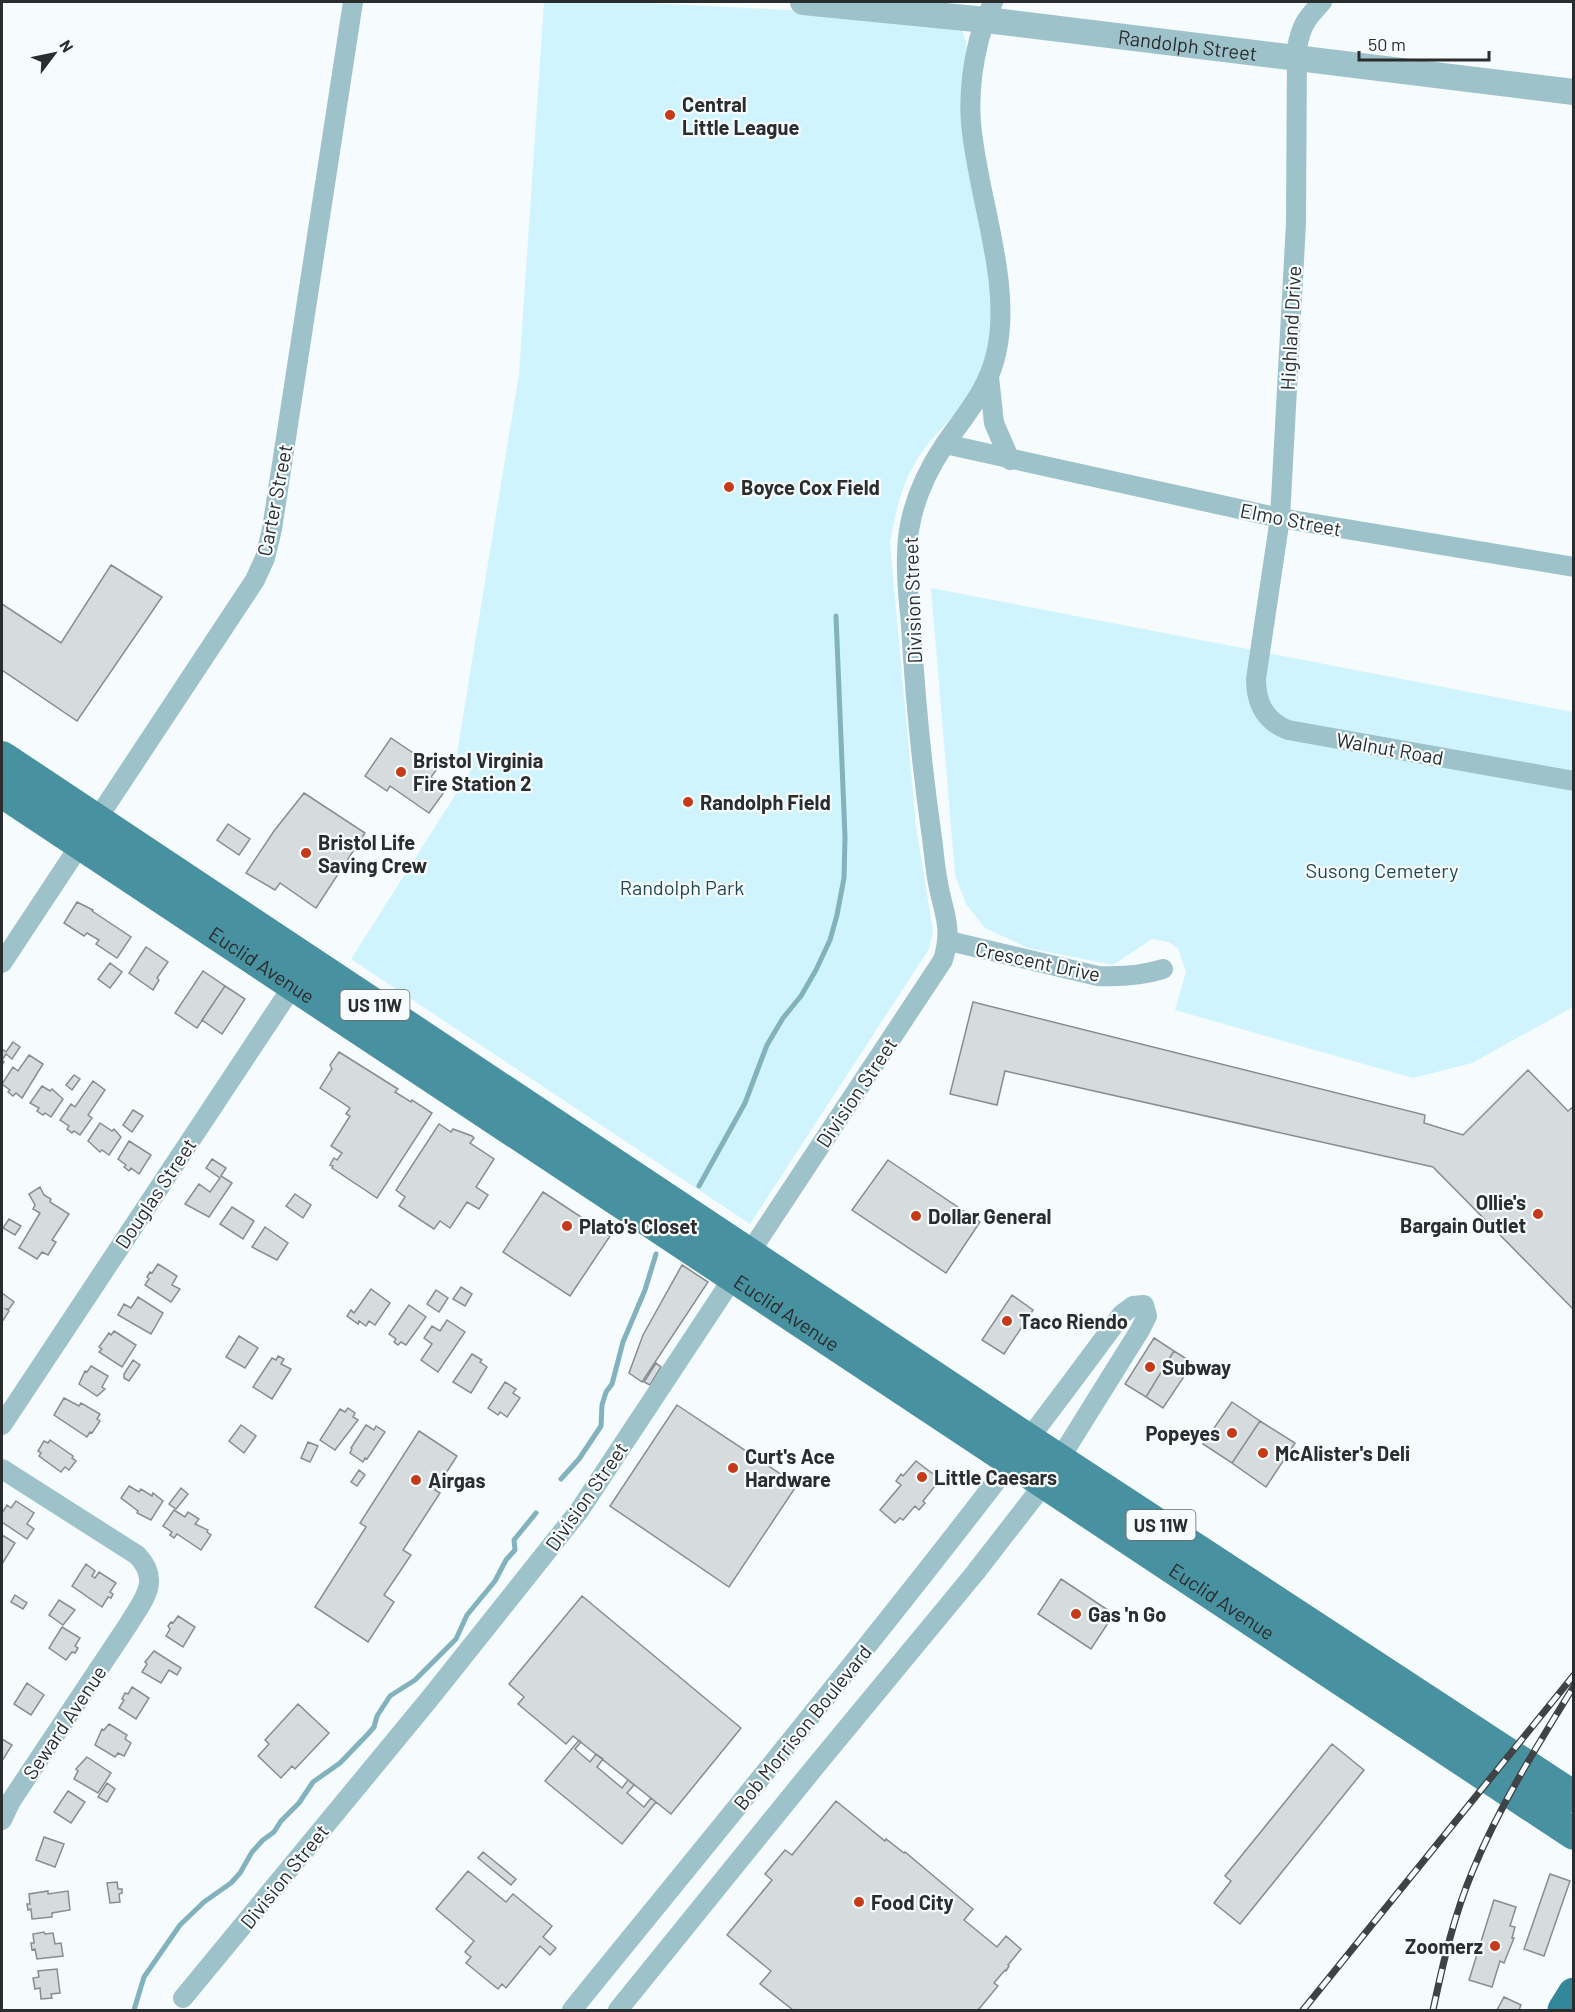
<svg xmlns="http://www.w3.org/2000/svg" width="1575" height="2012" font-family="Barlow,sans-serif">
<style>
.green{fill:#d0f4fd}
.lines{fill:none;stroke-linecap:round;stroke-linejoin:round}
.stream{stroke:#81b2bd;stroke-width:5}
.building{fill:#d6dcdd;stroke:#888d8f;stroke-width:1.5}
.minor{stroke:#9ec2ca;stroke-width:20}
.tertiary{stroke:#9ec2ca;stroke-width:26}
.primary{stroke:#4891a1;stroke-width:32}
.trunk{stroke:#32889a;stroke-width:33}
.rail-casing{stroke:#404344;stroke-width:7}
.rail{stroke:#f6fbfd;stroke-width:4.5;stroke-dasharray:14;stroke-linecap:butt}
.poi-dot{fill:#c53b19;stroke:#f6fbfd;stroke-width:2}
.labels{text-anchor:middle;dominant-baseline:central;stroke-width:4.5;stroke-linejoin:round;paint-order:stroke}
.shield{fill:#f6fbfd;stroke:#676a6b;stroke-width:1.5}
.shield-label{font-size:18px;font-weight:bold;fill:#2a2c2d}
.street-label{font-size:20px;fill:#2a2c2d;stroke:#f6fbfd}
.poi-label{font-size:20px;font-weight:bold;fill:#2a2c2d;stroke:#f6fbfd;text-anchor:start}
.park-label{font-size:20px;fill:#1f4851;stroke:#f6fbfd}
</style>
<rect width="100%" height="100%" fill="#f6fbfd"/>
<!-- green -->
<path class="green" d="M544,2H628L789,10L951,26L961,28C977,61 959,109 964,145C974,223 1015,315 972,389C957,417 929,437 914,465C900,489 895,516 890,543L916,826L933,931L929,949L750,1224L351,959L473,767L457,753L519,374Z
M931,588L1573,712V1007L1472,1063L1413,1078L1175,1010L1186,972L1178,948L1169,942L1152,939L1113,965L1028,948L985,928L966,904L955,875Z"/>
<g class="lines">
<!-- stream -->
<path class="stream" d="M699,1186L745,1103L767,1045L783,1018L801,996L816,970L830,940L837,915L844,878L845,837L836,616
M561,1479L579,1459L601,1426L602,1405L606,1392L612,1384L623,1342L645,1290L656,1254
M134,2010L144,1977L180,1925L204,1902L231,1883L240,1873L252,1852L263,1840L274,1832L281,1821L299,1803L313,1782L340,1763L368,1734L374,1727L377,1716L390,1696L415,1680L456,1639L467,1615L495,1581L506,1560L515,1550L514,1540L536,1513"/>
</g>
<!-- building -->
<path class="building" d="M111,565L162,597L77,721L2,670V604L61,643Z
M391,738L437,769L431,777L447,788L429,813L390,786L387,791L365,776Z
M304,793L365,833L316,908L280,883L275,890L246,873L274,831Z
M228,824L250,839L239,855L217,840Z
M77,902L93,910L92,911L131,937L117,958L96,944L99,940L87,933L84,936L64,923Z
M146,947L168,962L157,978L159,980L153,990L129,973Z
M110,963L122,972L110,988L98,979Z
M203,971L225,986L197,1028L175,1013Z
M225,986L245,999L222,1034L202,1020Z
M973,1002L1425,1115L1424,1123L1463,1135L1528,1070L1568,1111L1574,1106V1310L1433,1167L1005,1071L997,1105L950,1094Z
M13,1042L20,1047L12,1059L6,1054L2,1060L4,1062L2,1065V1049L6,1052Z
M339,1052L398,1089L395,1092L411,1102L412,1100L432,1113L377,1198L332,1168L333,1166L330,1165L334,1158L337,1160L342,1153L331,1146L350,1116L346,1114L350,1108L320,1088L332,1069L330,1065Z
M29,1055L43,1064L22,1098L16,1093L13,1096L8,1092L10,1090L2,1084L13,1067L18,1071Z
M74,1075L80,1079L72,1090L66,1085Z
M93,1081L105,1090L88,1115L92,1118L80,1135L74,1131L72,1133L67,1129L69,1126L60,1120L71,1104L75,1107Z
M42,1086L50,1091L52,1089L63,1099L51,1117L45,1113L43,1115L37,1111L39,1108L30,1103Z
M133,1110L143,1116L132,1132L123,1125Z
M100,1123L112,1131L114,1129L121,1137L109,1155L102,1150L100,1152L88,1141Z
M439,1124L451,1132L453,1129L472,1136L474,1138L470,1143L494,1159L476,1187L488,1195L479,1209L467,1202L450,1228L440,1221L434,1229L399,1206L405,1197L396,1190Z
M129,1141L151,1155L139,1174L131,1168L129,1171L124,1167L126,1165L118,1159Z
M212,1159L226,1168L221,1176L232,1183L209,1217L185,1204L199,1184L210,1192L220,1178L206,1168Z
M888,1160L980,1222L946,1273L852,1210Z
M40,1187L44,1195L51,1199L50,1202L69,1214L52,1240L56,1242L48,1255L42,1252L37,1259L19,1248L40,1213L33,1209L35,1205L29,1194Z
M543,1192L610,1236L570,1296L503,1252Z
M295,1194L311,1205L303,1218L286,1206Z
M232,1207L254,1221L243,1239L220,1224Z
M9,1219L21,1226L15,1235L3,1228Z
M265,1227L288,1243L277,1260L252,1247Z
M158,1264L177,1276L172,1285L180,1289L171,1302L145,1285L149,1279L147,1277L150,1272L152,1273Z
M682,1265L708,1282L642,1382L629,1373L643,1335Z
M461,1287L472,1294L465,1306L453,1299Z
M371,1289L390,1303L375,1325L369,1321L366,1326L359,1321L358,1324L347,1316L351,1310L354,1313Z
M436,1290L448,1298L439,1312L427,1304Z
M2,1293L14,1302L9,1309H6L9,1311L2,1322Z
M1012,1295L1033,1310L1004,1354L982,1340Z
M138,1297L163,1313L151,1334L118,1315L124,1304L131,1308Z
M409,1305L426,1317L406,1345L401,1342L398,1345L394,1342L396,1339L389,1334Z
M447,1320L465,1332L438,1372L421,1360L432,1344L424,1338L432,1326L440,1331Z
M114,1331L136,1345L122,1367L99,1352L102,1349L99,1347L109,1333L111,1335Z
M239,1336L258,1348L245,1368L226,1357Z
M1154,1338L1174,1351L1146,1397L1125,1384Z
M1174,1351L1193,1363L1163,1408L1146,1397Z
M472,1354L482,1360L480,1362L487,1367L471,1393L453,1382Z
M278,1356L284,1359L281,1364L291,1369L272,1399L253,1387L272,1358L276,1360Z
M133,1360L140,1365L129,1381L124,1378V1374Z
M656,1363L661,1367L650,1385L644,1382Z
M91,1366L108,1376L102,1387L105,1389L97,1396L79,1384L85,1371L87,1372Z
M505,1382L516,1389L513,1393L520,1398L507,1417L500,1412L498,1415L488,1408Z
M64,1398L79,1406L81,1403L100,1414L97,1419L100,1421L92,1433L90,1432L87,1437L54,1415Z
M1232,1402L1260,1421L1232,1463L1203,1444Z
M677,1405L797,1485L729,1587L610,1506Z
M348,1408L355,1413L353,1417L358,1420L335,1450L320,1440L340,1409L345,1412Z
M1260,1421L1295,1443L1266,1487L1232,1463Z
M241,1425L256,1436L244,1453L229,1441Z
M366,1425L374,1430L376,1426L385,1432L367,1459L365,1458L363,1462L350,1453L352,1449L351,1448Z
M419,1431L457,1456L435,1490L440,1493L403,1550L411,1555L384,1595L394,1602L368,1642L315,1607L366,1527L360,1523Z
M50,1440L73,1456L72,1458L76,1461L69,1470L65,1467L61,1472L39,1456L41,1453L38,1451L44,1441L48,1443Z
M308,1442L318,1446L310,1462L301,1458Z
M916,1461L937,1477L939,1481L923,1501L925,1503L919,1510L915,1506L903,1520L900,1518L895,1523L880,1510L901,1485L896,1481L901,1474L903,1476Z
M359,1470L365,1475L357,1486L351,1482Z
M129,1486L139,1492L141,1489L152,1496L153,1493L163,1501L151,1520L137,1513L138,1511L121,1498Z
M181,1488L188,1494L176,1509L169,1504Z
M16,1501L34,1513L27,1524L34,1529L27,1539L2,1522V1513L7,1505L11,1508Z
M174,1510L185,1517L188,1512L199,1519L195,1524L208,1530L207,1532L211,1535L201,1550L177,1534L174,1538L170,1535L172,1532L163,1526Z
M2,1535L15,1543L2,1564Z
M86,1564L95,1571L92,1576L95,1578L99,1572L116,1583L110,1592L113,1594L111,1598L108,1597L102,1607L72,1586Z
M1061,1579L1114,1614L1091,1649L1038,1614Z
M15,1595L27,1603L23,1609L11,1602Z
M582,1596L741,1728L671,1814L573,1736L566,1744L518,1704L524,1697L509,1684Z
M59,1600L75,1610L63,1625L49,1615Z
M178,1616L195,1627L183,1647L166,1636L170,1629L168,1626L171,1622L173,1623Z
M62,1627L80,1638L75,1646L78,1648L75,1653L72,1652L66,1660L49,1648Z
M154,1651L181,1668L177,1675L169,1670L161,1683L142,1672L147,1664L145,1662Z
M27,1683L44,1695L31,1715L14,1704Z
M132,1687L149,1698L136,1719L119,1708L124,1700L122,1699L125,1693L128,1694Z
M298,1704L329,1733L295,1769L292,1766L281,1778L258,1756L269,1744L265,1740Z
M109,1724L127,1735L125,1739L131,1743L124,1756L118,1753L115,1757L95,1745L102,1729L104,1730Z
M2,1739L12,1745L2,1761Z
M579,1740L581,1742L575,1749L590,1762L596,1754L603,1759L597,1767L622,1788L628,1780L634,1785L627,1793L644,1807L651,1798L656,1802L622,1844L545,1781Z
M1332,1744L1364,1770L1240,1924L1214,1903L1231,1881L1225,1876Z
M87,1757L111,1773L98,1793L74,1779L78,1771L76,1769Z
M107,1783L115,1789L107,1802L98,1797Z
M68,1791L85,1802L71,1823L54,1812Z
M836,1801L885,1841L886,1839L904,1853L905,1852L973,1909L964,1920L997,1947L1006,1936L1021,1949L1008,1965L1009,1966L1006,1971L1005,1970L994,1983L998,1986L978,2010H793L760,1984L771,1971L727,1935L772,1880L765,1874L785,1850L792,1855Z
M44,1837L64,1844L55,1867L36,1860Z
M483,1852L516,1879L511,1885L478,1858Z
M468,1871L506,1902L513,1894L552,1926L543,1937L556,1948L550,1955L540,1946L506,1988L502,1984L498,1989L466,1963L471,1957L465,1952L474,1941L436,1909Z
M1550,1874L1570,1881L1544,1956L1524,1949Z
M117,1882L118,1889H122V1893L119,1894L120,1902L110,1903L107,1883Z
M48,1891V1894L68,1891L70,1910L52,1913V1917L32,1919L31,1909L28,1910L27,1904H30L29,1894Z
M1494,1900L1516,1907L1510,1926L1515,1927L1512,1938H1514L1504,1963L1500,1961L1492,1987L1469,1980Z
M44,1932L45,1934L53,1933L55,1944L61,1943L63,1956L37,1959L35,1949L32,1950L31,1943H34L33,1934Z
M57,1969L60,1993L51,1994L52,1998L41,1999L40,1988L35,1989L33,1978L39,1977L38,1971Z
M1504,1997L1521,2005L1519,2010H1497Z"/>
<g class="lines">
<!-- minor -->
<path class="minor" d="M1322,2C1307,18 1301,25 1297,48L1296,223L1280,518L1256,679C1256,703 1265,721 1288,730L1574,781
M989,377L994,423L1010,460
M945,444L1280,518L1574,567
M949,941L1098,976C1121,977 1141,976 1163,969
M2,963L255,580L265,558L272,529L353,2
M2,1425L298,978
M2,1469L137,1555C162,1581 143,1600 128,1625L11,1801L2,1820
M183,1998L431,1697L579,1511L943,960C953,926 944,916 938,883C935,868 934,853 932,838C922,768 915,697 911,625C909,602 906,579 907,556C907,514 922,478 945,444C965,415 988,390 996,354C1013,283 977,196 971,123C969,97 972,69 978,44C981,29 988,15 993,2
M572,2010C758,1781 947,1553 1122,1314L1133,1306L1144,1305L1147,1316L1140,1330L1044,1484L975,1573L814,1768L618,2010"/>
<!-- tertiary -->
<path class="tertiary" id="s1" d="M803,2L986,20L1574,92"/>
<!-- primary -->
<g class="primary">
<path d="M2,757L1029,1440L1574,1797"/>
<path id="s2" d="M2,792L1574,1834"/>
</g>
<!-- trunk -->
<path class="trunk" d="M1564,2010L1574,1994"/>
<defs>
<path id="rail" d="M1303,2010L1574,1675
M1433,2010C1443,1963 1454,1915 1473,1870C1500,1805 1537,1746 1574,1686"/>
</defs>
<!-- rail casing -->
<use href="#rail" class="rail-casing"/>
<!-- rail -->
<use href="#rail" class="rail"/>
</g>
<!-- markers -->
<g class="poi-dot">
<circle cx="670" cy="115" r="6"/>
<circle cx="729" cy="487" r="6"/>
<circle cx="401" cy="772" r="6"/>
<circle cx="688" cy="802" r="6"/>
<circle cx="306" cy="853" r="6"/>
<circle cx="1538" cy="1214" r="6"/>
<circle cx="916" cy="1216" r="6"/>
<circle cx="567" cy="1226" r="6"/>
<circle cx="1007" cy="1321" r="6"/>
<circle cx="1150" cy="1367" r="6"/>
<circle cx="1232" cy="1433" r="6"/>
<circle cx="1263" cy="1453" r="6"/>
<circle cx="733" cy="1468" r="6"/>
<circle cx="922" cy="1477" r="6"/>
<circle cx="416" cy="1480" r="6"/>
<circle cx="1076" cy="1614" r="6"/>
<circle cx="859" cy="1902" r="6"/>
<circle cx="1495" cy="1946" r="6"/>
</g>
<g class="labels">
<!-- shield labels -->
<g class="shield">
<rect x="340.5" y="990" width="69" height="30" rx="4.5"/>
<rect x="1126.5" y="1510" width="69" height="30" rx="4.5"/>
</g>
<g class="shield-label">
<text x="375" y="1005">US 11W</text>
<text x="1161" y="1525">US 11W</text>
</g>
<!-- street labels -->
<g class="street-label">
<text stroke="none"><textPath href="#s1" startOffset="387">Randolph Street</textPath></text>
<text transform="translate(1290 328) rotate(-87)">Highland Drive</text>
<text transform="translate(274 500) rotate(-79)">Carter Street</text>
<text transform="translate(1291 519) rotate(11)">Elmo Street</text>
<text transform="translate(912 600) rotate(-92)">Division Street</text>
<text transform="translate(1390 748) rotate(10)">Walnut Road</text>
<text transform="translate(1038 961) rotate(12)">Crescent Drive</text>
<text stroke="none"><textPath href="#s2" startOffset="312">Euclid Avenue</textPath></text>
<text transform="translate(856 1092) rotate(-56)">Division Street</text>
<text transform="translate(155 1193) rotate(-56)">Douglas Street</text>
<text stroke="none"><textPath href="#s2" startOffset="942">Euclid Avenue</textPath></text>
<text transform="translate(586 1496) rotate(-55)">Division Street</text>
<text stroke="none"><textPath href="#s2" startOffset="1464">Euclid Avenue</textPath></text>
<text transform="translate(64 1722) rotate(-56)">Seward Avenue</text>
<text transform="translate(802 1727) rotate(-51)">Bob Morrison Boulevard</text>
<text transform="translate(284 1876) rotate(-51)">Division Street</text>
</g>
<!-- poi labels -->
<g class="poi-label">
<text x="682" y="104">Central<tspan x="682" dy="23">Little League</tspan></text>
<text x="741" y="487">Boyce Cox Field</text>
<text x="413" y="760">Bristol Virginia<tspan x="413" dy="23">Fire Station 2</tspan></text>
<text x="700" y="802">Randolph Field</text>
<text x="318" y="842">Bristol Life<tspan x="318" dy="23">Saving Crew</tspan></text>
<text x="1526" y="1202" text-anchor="end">Ollie's<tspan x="1526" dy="23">Bargain Outlet</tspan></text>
<text x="928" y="1216">Dollar General</text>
<text x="579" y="1226">Plato's Closet</text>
<text x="1019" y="1321">Taco Riendo</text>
<text x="1162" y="1367">Subway</text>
<text x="1220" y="1433" text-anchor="end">Popeyes</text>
<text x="1275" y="1453">McAlister's Deli</text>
<text x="745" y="1456">Curt's Ace<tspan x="745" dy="23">Hardware</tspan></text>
<text x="934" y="1477">Little Caesars</text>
<text x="428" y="1480">Airgas</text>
<text x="1088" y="1614">Gas 'n Go</text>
<text x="871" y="1902">Food City</text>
<text x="1483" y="1946" text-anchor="end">Zoomerz</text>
</g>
<!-- park labels -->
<g class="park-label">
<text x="1382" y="870">Susong Cemetery</text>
<text x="682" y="887">Randolph Park</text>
</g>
</g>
<!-- border -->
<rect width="1575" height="2012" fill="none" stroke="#2a2c2d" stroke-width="6"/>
<!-- north arrow -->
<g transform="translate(54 54) rotate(58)" stroke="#f6fbfd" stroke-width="4.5" paint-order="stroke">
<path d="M0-4.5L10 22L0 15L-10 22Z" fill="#2a2c2d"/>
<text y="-9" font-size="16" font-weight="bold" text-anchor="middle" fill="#2a2c2d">N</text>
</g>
<!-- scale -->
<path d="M1359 51v9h130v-9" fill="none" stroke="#2a2c2d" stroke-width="3"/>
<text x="1368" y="51" font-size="18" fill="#2a2c2d" stroke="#f6fbfd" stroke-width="4.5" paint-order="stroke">50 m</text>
</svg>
